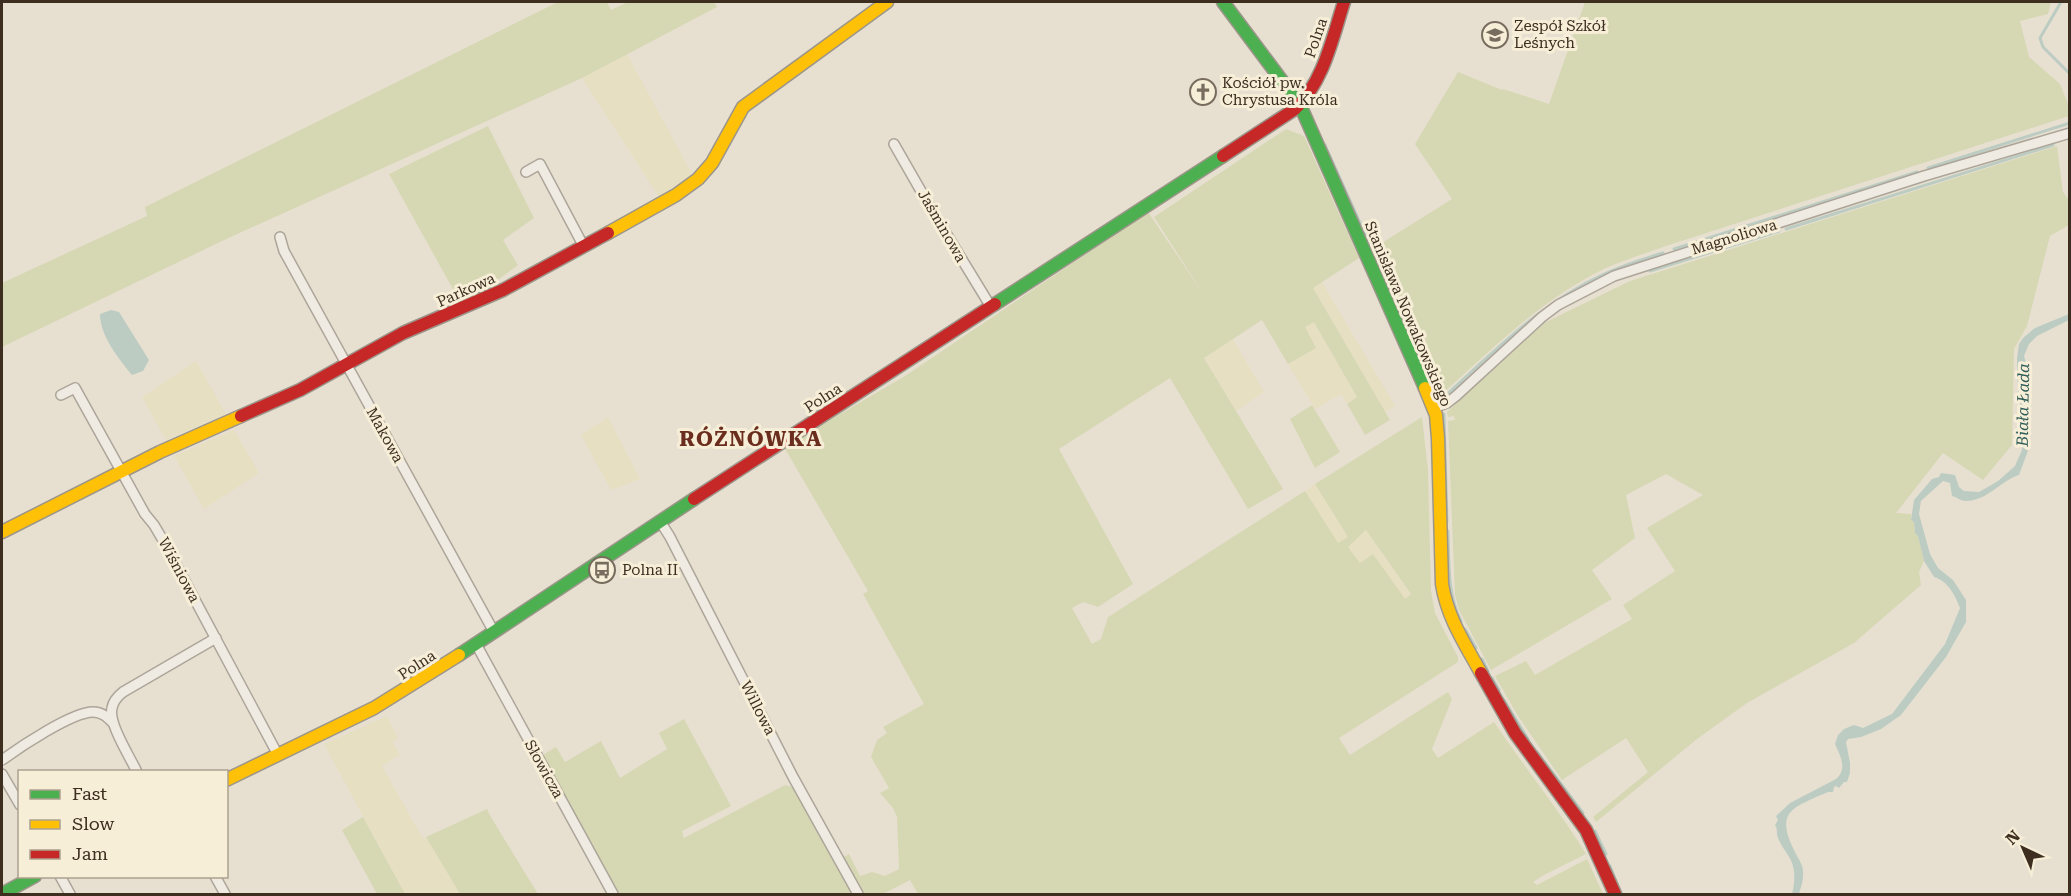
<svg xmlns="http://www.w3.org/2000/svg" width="2071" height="896" font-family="'Roboto Serif',serif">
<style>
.farmland{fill:#e6dfc2}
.green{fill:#d6d7b3;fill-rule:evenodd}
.water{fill:#bcccc2}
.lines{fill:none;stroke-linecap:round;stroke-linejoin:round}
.stream{stroke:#bcccc2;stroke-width:3}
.street-casing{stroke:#ada599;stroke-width:12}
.fast-casing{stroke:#9c958a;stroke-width:15}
.slow-casing{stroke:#9c958a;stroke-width:15}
.jam-casing{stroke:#9c958a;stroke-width:15}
.street{stroke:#efebe3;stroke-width:9}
.fast{stroke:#4caf50;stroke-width:12}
.slow{stroke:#ffc107;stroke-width:12}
.jam{stroke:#c62828;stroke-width:12}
.labels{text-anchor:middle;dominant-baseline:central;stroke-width:6;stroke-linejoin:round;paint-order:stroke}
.poi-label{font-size:15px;fill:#3d2e20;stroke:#f7eed8;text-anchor:start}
.street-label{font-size:15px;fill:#3d2e20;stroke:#f7eed8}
.water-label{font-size:16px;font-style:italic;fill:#2f5d5a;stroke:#f7eed8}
.district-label{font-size:21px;font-weight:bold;letter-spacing:1.5px;fill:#6b2e1e;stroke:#f7eed8}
</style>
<rect width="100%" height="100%" fill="#e7e0d1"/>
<!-- farmland -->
<path class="farmland" d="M627,54L692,174L659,197L582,78Z
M1322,282L1395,406L1385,412L1313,288Z
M1314,321L1357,397L1347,404L1341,394L1315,409L1288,364L1315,348L1305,327Z
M1233,339L1264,392L1236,411L1204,357Z
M196,361L226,414L166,440L142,397Z
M608,417L640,479L611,490L581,435Z
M234,430L259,473L204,509L174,456Z
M1315,484L1348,537L1338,544L1305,491Z
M1366,530L1411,595L1404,599L1373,554L1360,563L1348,547Z
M387,716L398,738L392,742L400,755L382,766L423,839L426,837L460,894H405L324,744Z"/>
<!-- green -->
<path class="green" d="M558,2H607L611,10L628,2H714L717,7L582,78L222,241L2,347V283L147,216L145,207Z
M1585,2H2051L2048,14L2020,21L2029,57L2060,84L2069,106V116L1666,246C1646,253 1625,260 1606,268C1543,298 1493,348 1442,394L1377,246L1452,199L1415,144L1458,72L1502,90L1503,89L1549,104Z
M488,126L534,218L503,240L518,265L495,282L459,300L389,174Z
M1286,129L1304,136L1359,258L1313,288L1390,420L1365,435L1347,404L1357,397L1314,322L1305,327L1316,348L1288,364L1262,320L1204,358L1283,489L1248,509L1170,378L1059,449L1133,584L1098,607L1083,602L1072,608L1092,644L1101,639L1108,617L1305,491L1338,543L1348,537L1315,484L1422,417L1428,470L1431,591L1435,613L1458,657V662L1339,738L1350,755L1448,692L1452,699L1432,749L1438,758L1494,722C1524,767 1558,808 1586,854L1544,875L1533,882L1537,885L1587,859L1603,894H918L910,880L883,894H862L842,858L849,854L860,876L872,872L885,876L899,869L897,817L893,808L880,793L889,788L871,757L877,740L887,733L883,727L924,704L863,594L868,591L784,447L905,376L1148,212L1204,295L1154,217ZM1366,530L1411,594L1405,599L1373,554L1360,563L1348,547Z
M2057,146L2063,192L2069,200V225L2050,236L2027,326L2014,349L2012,445L1983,480L1943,453L1896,513L1911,514V520L1914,522L1915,533L1918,536L1924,561L1919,572L1921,585L1854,643L1747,703L1697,739L1596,822L1593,817L1648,772L1626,738L1562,780L1518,716L1495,676L1526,661L1535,675L1632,619L1623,605L1675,571L1647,528L1703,495L1666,474L1626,495L1635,538L1592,570L1612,599L1491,670L1459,610L1455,595L1448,421L1455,420L1454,416L1448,417L1447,412L1488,372L1546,322L1630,281Z
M1312,405L1340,452L1315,468L1290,419Z
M684,719L731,806L682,831L684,838L785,785L792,787L852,894H620L541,756L556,747L565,762L601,741L620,778L667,749L659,733Z
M487,809L492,819L538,894H460L426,837Z
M363,817L405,894H377L342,830Z"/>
<!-- water -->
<path class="water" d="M111,310L119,312L149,360L143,371L132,375C119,359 100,336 100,314Z
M2069,314V320L2037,336L2029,344L2024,356L2027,367L2025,377L2030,416L2029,448L2019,475C2000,481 1988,501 1965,501C1961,501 1957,497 1952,496L1950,483L1943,481L1921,501L1919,514L1930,554L1938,568L1953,580L1966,600V622L1946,657L1901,715L1881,729L1861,737L1848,739L1846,742L1850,763V773L1847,782H1844L1839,788L1836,786L1834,787L1833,792H1828C1795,807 1774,810 1794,850C1797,857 1803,864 1803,871C1804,879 1801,887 1799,894H1792C1795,883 1796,867 1789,857C1786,851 1781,846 1778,838C1776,833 1778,829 1775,825L1778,820L1776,816L1790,803L1836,779C1848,768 1840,756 1835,744L1838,735L1844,729L1854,725L1863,728L1892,714L1945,644L1960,608C1955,595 1948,581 1934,577L1924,561L1918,536L1915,533L1914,522L1911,520L1914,500L1932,479L1939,477L1941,473L1955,475L1959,487L1964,491L1979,492L1998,481L2015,466L2022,450L2021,412L2018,390L2017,358L2019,344L2023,338L2035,328Z"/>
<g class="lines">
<!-- stream -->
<path class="stream" d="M2061,2L2040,38L2043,47L2070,74
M1325,145L1371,247
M1928,168L2070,123
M1786,229L2053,145
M1674,249L1917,172
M1375,255L1412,340
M1650,271L1779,231
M1415,346L1436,391
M1440,399L1445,396C1494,352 1541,303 1602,275C1622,266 1643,259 1663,253
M1444,414L1447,522
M1448,531C1449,561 1447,594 1461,621
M1465,629L1476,648
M1482,659L1488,671
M1492,678L1499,690
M1504,700L1528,739
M1537,752L1583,813
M1595,831L1606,854
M1610,866L1621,893"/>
<defs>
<path id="street" d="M894,144L933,212L991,307
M526,172L540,164L584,247
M280,237L284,251L494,632
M61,395L75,388L145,514L154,525L164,542L278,755
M1434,408L1447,403L1456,396L1542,317L1558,305L1614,276L1924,176L2070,133
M660,521L670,537L793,777L858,894
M476,644L613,894
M2,760C20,747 72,712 93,712C102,712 107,717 113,723
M137,772C130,757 108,723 112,708C113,702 118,696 123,692L216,638
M2,774L20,805
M60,876L70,894
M215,876L225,894"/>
<path id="fast" d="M1223,2L1300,105L1425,388
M995,304L1223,156
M459,655L694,499
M2,894L35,876"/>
<path id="slow" d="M608,233L676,195L698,179L712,163L743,107L887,2
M1425,388L1436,415L1438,438L1442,584C1447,617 1465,644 1481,673
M2,532L160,452L241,416
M226,780L374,708L459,655"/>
<path id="jam" d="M1223,156L1295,109C1324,81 1332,39 1344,2
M241,416L300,390L403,333L503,290L608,233
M694,499L995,304
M1481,673L1515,733L1586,830L1615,894"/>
</defs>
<!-- street casing -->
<use href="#street" class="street-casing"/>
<!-- fast casing -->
<use href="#fast" class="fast-casing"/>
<!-- slow casing -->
<use href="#slow" class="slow-casing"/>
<!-- jam casing -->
<use href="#jam" class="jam-casing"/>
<!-- street -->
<use href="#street" class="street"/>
<!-- fast -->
<use href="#fast" class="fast"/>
<!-- slow -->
<use href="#slow" class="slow"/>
<!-- jam -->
<use href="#jam" class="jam"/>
</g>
<!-- icons -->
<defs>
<symbol id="school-ring" viewBox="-11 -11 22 22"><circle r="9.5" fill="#f7eed8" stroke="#786c5e" stroke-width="1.5"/><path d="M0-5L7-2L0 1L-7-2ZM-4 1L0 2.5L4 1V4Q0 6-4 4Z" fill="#786c5e"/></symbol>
<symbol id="church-ring" viewBox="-11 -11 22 22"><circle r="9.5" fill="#f7eed8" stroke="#786c5e" stroke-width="1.5"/><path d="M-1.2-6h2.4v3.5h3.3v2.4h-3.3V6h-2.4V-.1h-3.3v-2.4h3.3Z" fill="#786c5e"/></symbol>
<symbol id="bus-ring" viewBox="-11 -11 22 22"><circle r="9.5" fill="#f7eed8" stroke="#786c5e" stroke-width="1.5"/><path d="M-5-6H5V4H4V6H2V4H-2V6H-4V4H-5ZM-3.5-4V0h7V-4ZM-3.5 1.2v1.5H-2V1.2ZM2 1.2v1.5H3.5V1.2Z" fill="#786c5e"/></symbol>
</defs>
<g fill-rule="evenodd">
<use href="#school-ring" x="1480" y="20" width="30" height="30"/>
<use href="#church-ring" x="1188" y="77" width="30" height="30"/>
<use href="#bus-ring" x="587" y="555" width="30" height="30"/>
</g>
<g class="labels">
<!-- poi labels -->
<g class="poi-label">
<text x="1514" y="26">Zespół Szkół<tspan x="1514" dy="17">Leśnych</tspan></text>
<text x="1222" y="83">Kościół pw.<tspan x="1222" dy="17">Chrystusa Króla</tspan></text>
<text x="622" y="570">Polna II</text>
</g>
<!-- street labels -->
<g class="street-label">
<text transform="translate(1316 38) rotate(-71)">Polna</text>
<text transform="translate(942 226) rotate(60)">Jaśminowa</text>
<text transform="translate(1734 237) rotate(-17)">Magnoliowa</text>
<text transform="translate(466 290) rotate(-24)">Parkowa</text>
<text transform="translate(1408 314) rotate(67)">Stanisława Nowakowskiego</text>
<text transform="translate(823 398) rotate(-33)">Polna</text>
<text transform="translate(385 435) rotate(61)">Makowa</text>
<text transform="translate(179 570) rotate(62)">Wiśniowa</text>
<text transform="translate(417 665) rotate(-33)">Polna</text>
<text transform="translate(758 708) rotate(63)">Willowa</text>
<text transform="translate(544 769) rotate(61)">Słowicza</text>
</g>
<!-- water labels -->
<g class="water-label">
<text transform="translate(2023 405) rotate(-89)">Biała Łada</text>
</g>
<!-- district labels -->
<g class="district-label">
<text x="751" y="439">RÓŻNÓWKA</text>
</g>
</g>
<!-- border -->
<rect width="2071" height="896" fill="none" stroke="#3d2e20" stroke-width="6"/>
<!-- legend -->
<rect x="18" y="770" width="210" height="108" fill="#f7eed8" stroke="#ada18e" stroke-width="1.5"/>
<rect x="30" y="790" width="30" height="9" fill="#4caf50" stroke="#ada18e" stroke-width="1.5"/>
<text x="72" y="800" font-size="18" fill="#3d2e20">Fast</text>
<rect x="30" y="820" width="30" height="9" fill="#ffc107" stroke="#ada18e" stroke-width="1.5"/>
<text x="72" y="830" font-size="18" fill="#3d2e20">Slow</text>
<rect x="30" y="850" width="30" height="9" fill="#c62828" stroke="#ada18e" stroke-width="1.5"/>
<text x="72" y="860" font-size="18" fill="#3d2e20">Jam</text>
<!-- north arrow -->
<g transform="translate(2023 848) rotate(316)" stroke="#f7eed8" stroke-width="4.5" paint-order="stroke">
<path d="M0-4.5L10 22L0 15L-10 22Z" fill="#3d2e20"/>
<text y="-9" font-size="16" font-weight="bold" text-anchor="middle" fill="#3d2e20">N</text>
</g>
</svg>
